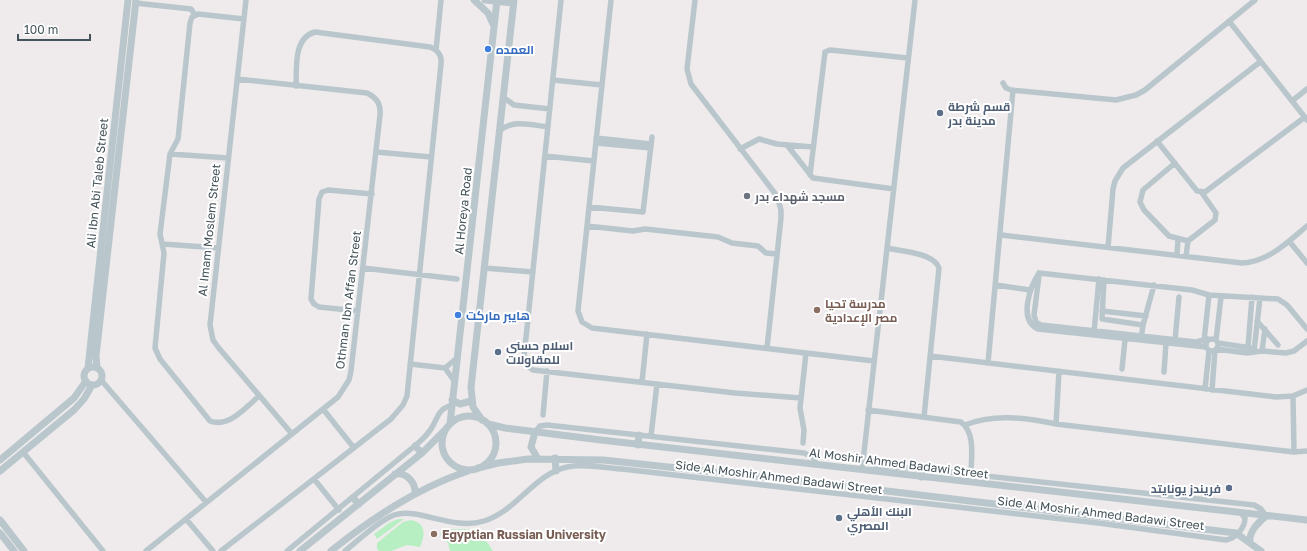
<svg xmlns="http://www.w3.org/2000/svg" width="1307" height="551" font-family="'Golos Text',Cairo,sans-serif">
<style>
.green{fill:#b7efc2}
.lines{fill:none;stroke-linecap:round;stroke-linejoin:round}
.minor{stroke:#b9c7cc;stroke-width:5.5}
.tertiary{stroke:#b9c7cc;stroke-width:7}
.shop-dot{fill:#3f7fe0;stroke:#fff;stroke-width:1.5}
.service-dot{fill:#5c6f8a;stroke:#fff;stroke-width:1.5}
.worship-dot{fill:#6b7280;stroke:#fff;stroke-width:1.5}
.education-dot{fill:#8d6e63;stroke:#fff;stroke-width:1.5}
.labels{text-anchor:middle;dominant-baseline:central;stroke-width:4;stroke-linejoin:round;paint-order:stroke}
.shop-label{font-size:12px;font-weight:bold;fill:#366cbe;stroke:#fff;text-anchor:start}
.service-label{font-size:12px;font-weight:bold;fill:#4e5e75;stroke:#fff;text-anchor:start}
.street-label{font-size:12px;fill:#445359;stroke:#fff}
.worship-label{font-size:12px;font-weight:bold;fill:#5b616d;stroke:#fff;text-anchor:start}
.education-label{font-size:12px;font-weight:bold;fill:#785e54;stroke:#fff;text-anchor:start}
</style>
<rect width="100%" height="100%" fill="#efebec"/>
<!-- green -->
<path class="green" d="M398,519H404L377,539L374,534L389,523Z
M411,520C427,523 425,536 420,547L407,545L391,551H379L377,549V543L403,522Z
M443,529C472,530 477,525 493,551H450L448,543L440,535L441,531Z"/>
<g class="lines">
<!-- minor -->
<path class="minor" d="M246,0L210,325L213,340L218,347L292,434
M561,0L524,357L526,365L533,370L735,393L801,398
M611,0L578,311L582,322L592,328L874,361
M695,0L687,69L691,84L777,196L781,210V218L767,348
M135,3L191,9L195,15
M244,19L198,14L192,17L190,23L178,139L170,154L160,234L164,253L155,348L160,359L210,421C229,428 246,407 259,396
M1229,21L1307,120
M436,50L441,0
M553,80L602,85
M1003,83L1006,88L1011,90L1116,100L1136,95L1145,90L1255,0
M503,97L514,105L550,109
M1292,101L1307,89
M499,131C513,119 531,125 548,127
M596,138L651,144
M1157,141L1197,191L1205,192L1305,117
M596,143L651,148
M787,145L813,178L894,189
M740,149L759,139L777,144L813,147
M376,152L431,157
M170,154L228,158
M545,156L594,161
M1175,163L1143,190L1140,202L1144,210L1169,236L1188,241L1215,220L1216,213L1202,193
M810,175L825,52L830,50L908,58
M589,207L643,212L652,137
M587,226L633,231L645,229L718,237L732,243L758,246L766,253L777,254
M1001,235L1242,263C1268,262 1288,242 1307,226
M1289,241L1307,263
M163,244L218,248
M1108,247L1113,189L1115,181L1123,168L1260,62
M887,248C901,251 934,253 939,268L924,417
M1177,255L1178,240
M1186,256L1188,241
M363,268L457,279
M484,268L533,272
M1039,273L1192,290L1209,295L1278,299L1287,305L1307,329
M1039,273C1030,287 1018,320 1038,329L1206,347
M1039,276L1034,315L1036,322L1041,325L1196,342L1208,339
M1104,280L1102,319L1143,325
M996,285L1030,290
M358,311L319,307L314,304L311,299L319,199L322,192L328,190L372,194
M1102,311L1146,316
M1257,321L1278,345
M1094,332L1099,279
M1206 345a6 6 0 1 1 12 0a6 6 0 1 1-12 0Z
M1141,339L1143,325L1154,285
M1175,340L1179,297
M1216,340L1221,297
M1204,341L1209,295
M1218,343L1251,348
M1248,347L1252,297
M1216,349L1247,353L1262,351L1286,353L1294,351L1307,341
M1254,351L1260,298
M1262,351L1265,329
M930,356L1276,397L1293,396L1307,390
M988,363L1013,90
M410,364L445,368L457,358
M445,368L455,382
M1122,369L1125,340
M1059,371L1056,424L1294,452L1307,451
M1164,372L1166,343
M101,380L206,502
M642,382L647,334
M1205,389L1209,351
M1212,390L1215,350
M1293,396L1294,452
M323,409L354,448
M868,410L961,422C976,433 971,458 971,474
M543,415L547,371
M965,425C994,413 1027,418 1056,424
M535,432L540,426L547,425L804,453L813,457L817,465
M651,436L657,384
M803,443L804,430L800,408L806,353
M23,452L103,551
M862,470L915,0
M869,471L881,466L922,469L1254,505L1261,509L1266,516
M314,479L339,510
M186,519L213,551
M146,551L338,397L349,380L351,371L380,115C381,104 377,98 367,93L237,79
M221,551L391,419L403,405L407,396L441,64C442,56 438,50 430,47L315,32C293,38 297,67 296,86
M287,551L417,444C422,440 427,435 431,429C437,420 438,408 451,406
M345,551C360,539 377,522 394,515C419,507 452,531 484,521C517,511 534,474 567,467C584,463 605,468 622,469L1098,523L1226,540C1236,538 1245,528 1245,518L1241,513"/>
<!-- tertiary -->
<path class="tertiary" d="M474,0L488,13L494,26
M485,0L513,3
M84 376a9 9 0 1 1 18 0a9 9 0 1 1-18 0Z
M88,368L128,0
M97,368L96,356L136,0
M452,400L460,404L471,401
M442 443a27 27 0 1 1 54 0a27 27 0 1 1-54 0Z
M482,420L473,407L471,387L514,0
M450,424L497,0
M488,424L505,428L601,440L1307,520
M535,432L531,447L538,459
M638,445L639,435
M415,446L422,453
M555,458L556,471
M0,460L74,398L86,381
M478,468L498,463L528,459L603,460L845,486L1236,533L1261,551
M0,471L74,410L84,399L92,385
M395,474C407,472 416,483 415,494
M921,477L922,469
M353,498L359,504
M0,520L24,551
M0,533L14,551
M1250,542C1249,531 1258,523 1266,516
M300,551L422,453L445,430
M331,551C373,517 417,488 468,471"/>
</g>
<!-- markers -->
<g class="shop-dot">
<circle cx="488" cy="49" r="4"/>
<circle cx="458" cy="315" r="4"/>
</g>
<g class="service-dot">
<circle cx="940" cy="113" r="4"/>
<circle cx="498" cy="352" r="4"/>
<circle cx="1229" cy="488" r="4"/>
<circle cx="839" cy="518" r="4"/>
</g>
<circle class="worship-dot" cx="747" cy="196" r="4"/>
<g class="education-dot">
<circle cx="817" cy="310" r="4"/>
<circle cx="434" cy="534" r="4"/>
</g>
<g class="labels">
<!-- shop labels -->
<g class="shop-label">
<text x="496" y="49">العمده</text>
<text x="466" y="315">هايبر ماركت</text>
</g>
<!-- service labels -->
<g class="service-label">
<text x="948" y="106">قسم شرطة<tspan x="948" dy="14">مدينة بدر</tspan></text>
<text x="506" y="345">اسلام حسني<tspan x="506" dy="14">للمقاولات</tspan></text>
<text x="1221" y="488" text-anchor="end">فريندز يونايتد</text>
<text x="847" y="511">البنك الأهلي<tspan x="847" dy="14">المصري</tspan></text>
</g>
<!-- street labels -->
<g class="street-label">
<text transform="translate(97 183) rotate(-84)">Ali Ibn Abi Taleb Street</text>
<text transform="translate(463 211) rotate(-84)">Al Horeya Road</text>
<text transform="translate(209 230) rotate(-84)">Al Imam Moslem Street</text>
<text transform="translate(348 300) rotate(-83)">Othman Ibn Affan Street</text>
<text transform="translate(899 463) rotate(7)">Al Moshir Ahmed Badawi Street</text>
<text transform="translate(779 477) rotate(7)">Side Al Moshir Ahmed Badawi Street</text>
<text transform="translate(1101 513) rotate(7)">Side Al Moshir Ahmed Badawi Street</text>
</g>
<!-- worship labels -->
<g class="worship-label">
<text x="755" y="196">مسجد شهداء بدر</text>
</g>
<!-- education labels -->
<g class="education-label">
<text x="825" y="303">مدرسة تحيا<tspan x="825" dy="14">مصر الإعدادية</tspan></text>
<text x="442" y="534">Egyptian Russian University</text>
</g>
</g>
<!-- scale -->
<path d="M18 34v6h72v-6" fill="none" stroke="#445359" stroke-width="2"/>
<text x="24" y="34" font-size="12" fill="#445359" stroke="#ffffff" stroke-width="3" paint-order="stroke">100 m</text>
</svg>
